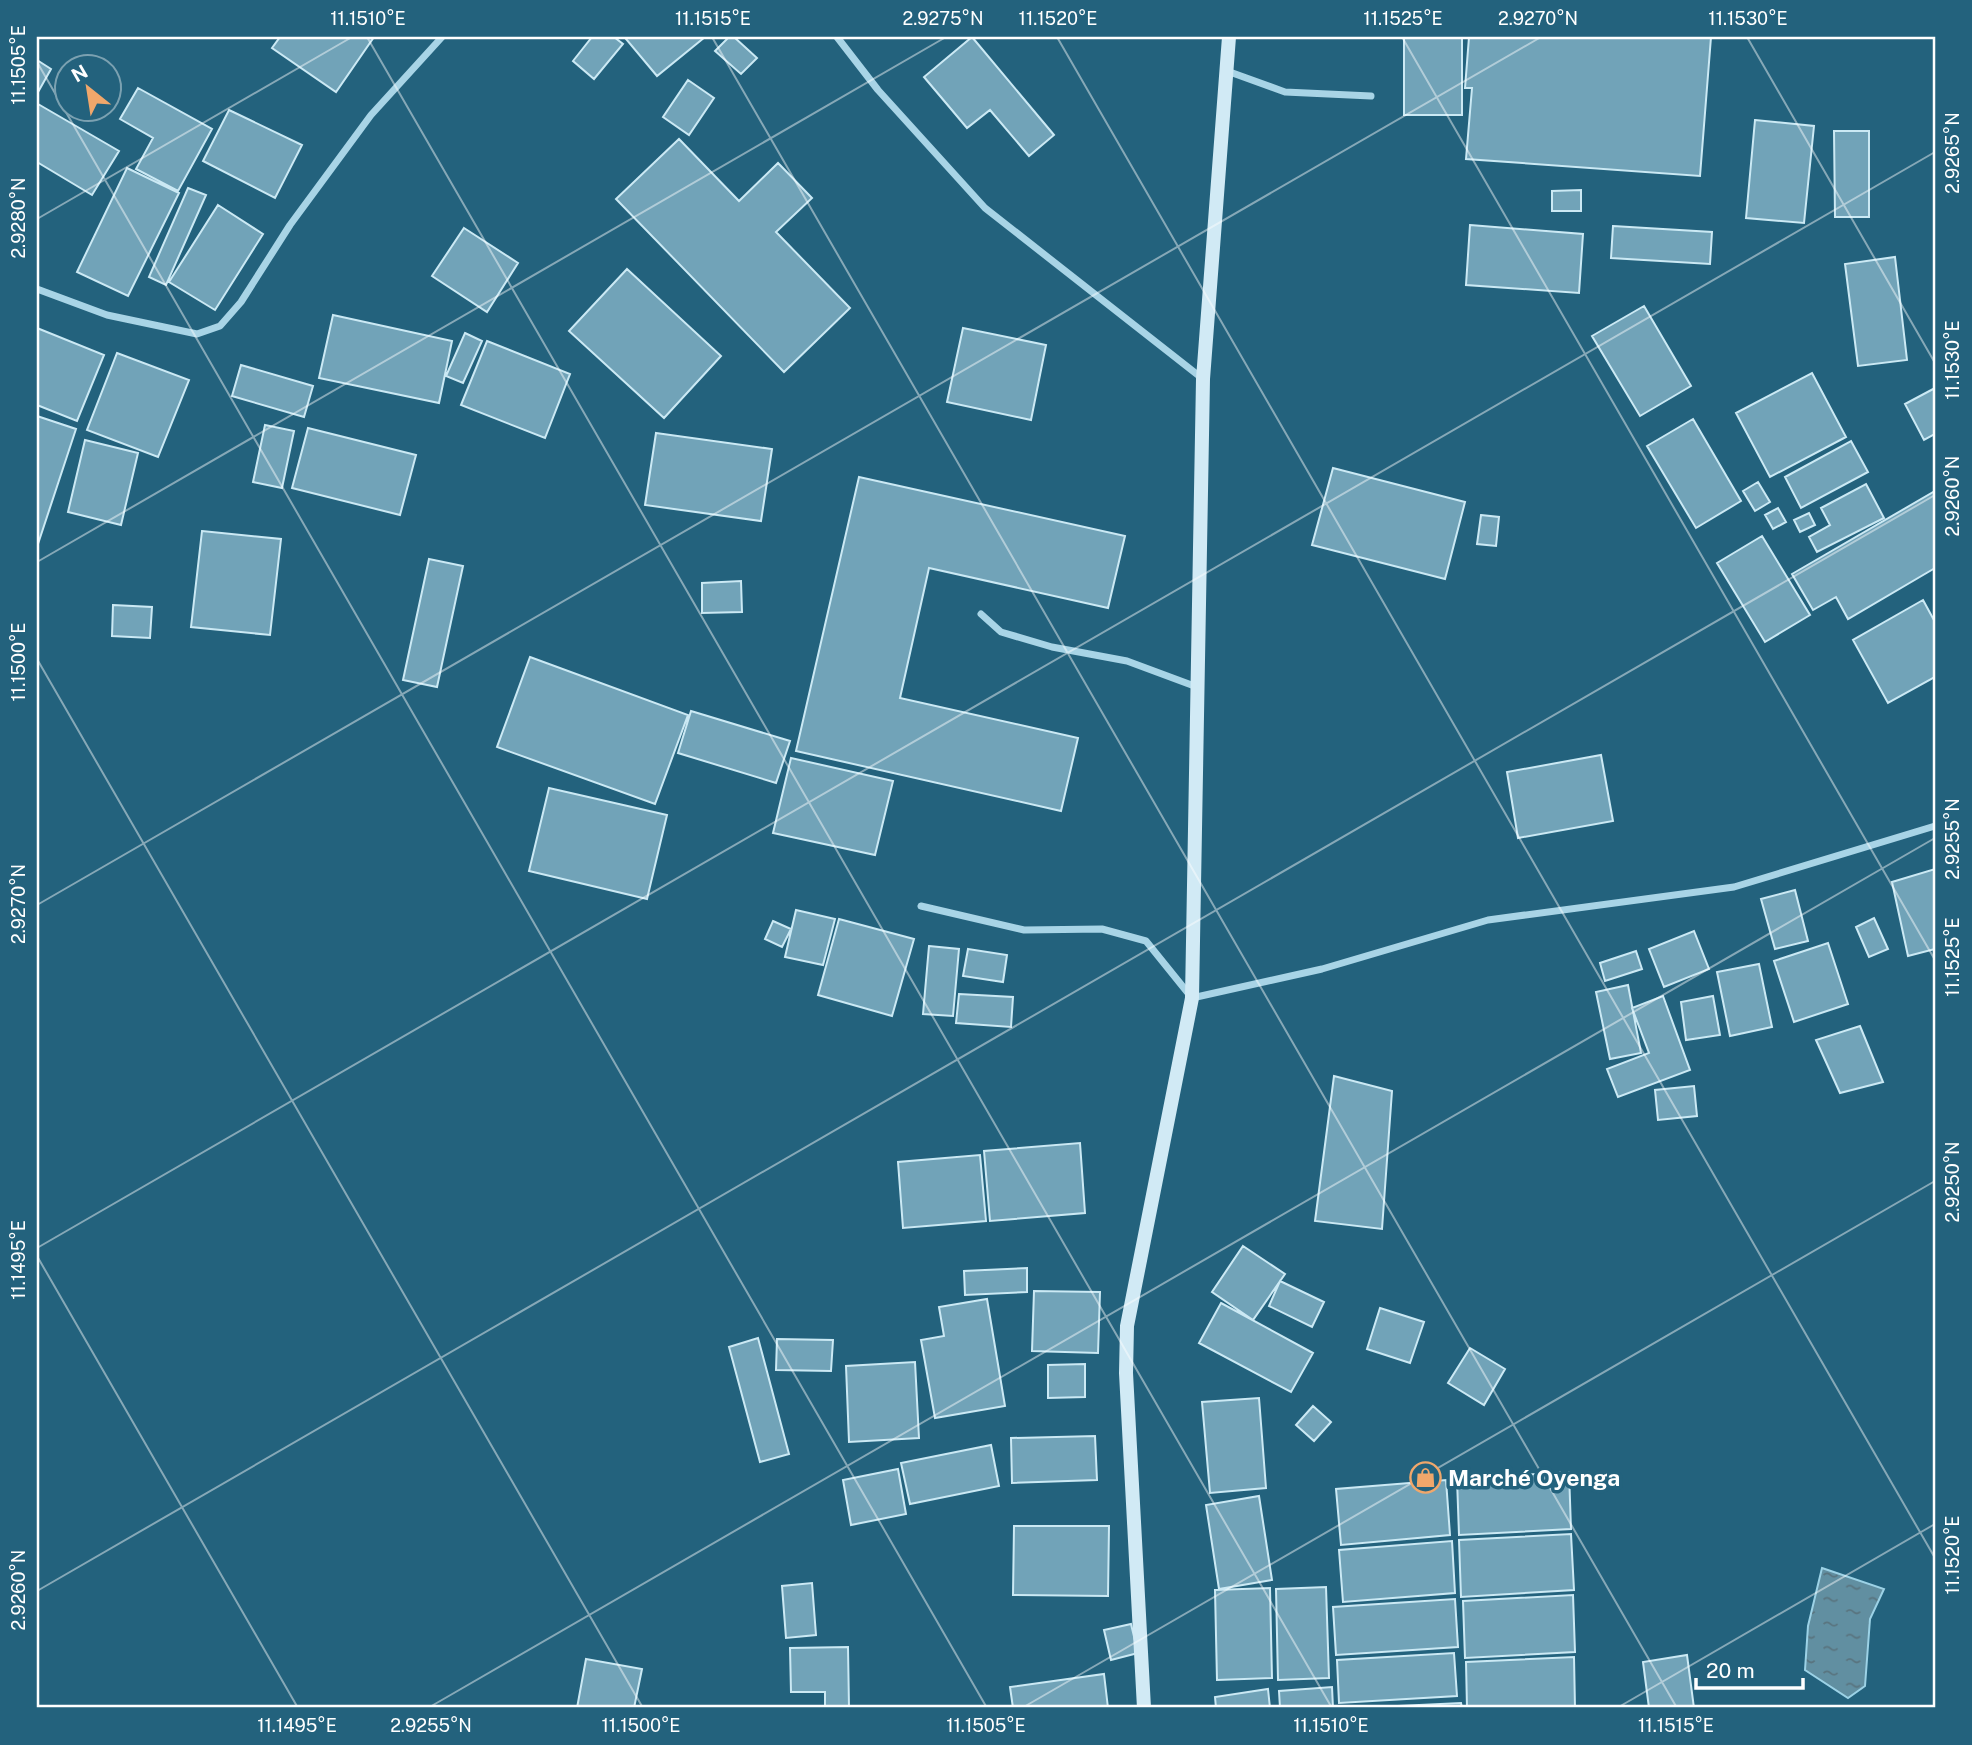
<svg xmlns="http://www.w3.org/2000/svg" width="1972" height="1745" font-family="'Public Sans',sans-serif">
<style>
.water{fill:url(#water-ripples);stroke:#9cd2e6;stroke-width:2}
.building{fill:#71a3b8;stroke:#cbe9f4;stroke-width:2}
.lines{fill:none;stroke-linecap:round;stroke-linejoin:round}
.minor{stroke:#a8d4e6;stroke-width:7}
.secondary{stroke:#d1eaf5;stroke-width:14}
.ticks{fill:none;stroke:#fff;stroke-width:2;stroke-opacity:0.45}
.labels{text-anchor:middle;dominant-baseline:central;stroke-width:7;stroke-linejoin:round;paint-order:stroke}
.poi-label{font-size:23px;font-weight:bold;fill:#fff;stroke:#23627d;text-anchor:start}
.neatline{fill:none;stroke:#fff;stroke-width:2.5}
.ticks-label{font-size:18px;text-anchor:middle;fill:#fff}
</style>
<defs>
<pattern id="water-ripples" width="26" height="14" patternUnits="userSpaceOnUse" patternTransform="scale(1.75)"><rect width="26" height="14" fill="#618fa1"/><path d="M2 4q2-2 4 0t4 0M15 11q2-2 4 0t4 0" fill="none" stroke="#59747f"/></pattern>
</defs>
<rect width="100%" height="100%" fill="#23627d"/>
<!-- water -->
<path class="water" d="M1822,1568L1884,1589L1870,1619L1865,1686L1848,1698L1805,1670L1808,1626Z"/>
<!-- building -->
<path class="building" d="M280,37H374L336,92L272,48Z
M592,37H614L623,44L594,79L573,61Z
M629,37H705L657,76L626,39Z
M729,37H734L757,58L741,74L715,51Z
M972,37L1054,135L1029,156L990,110L967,128L924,77Z
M1404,37H1462V115H1404Z
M1469,37H1711L1700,176L1466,159L1472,88H1465Z
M37,60L51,69L37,94Z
M688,80L714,98L689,135L663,117Z
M138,88L212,129L178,191L136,169L153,138L120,119Z
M38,104L119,151L92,195L37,162Z
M229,110L302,145L275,198L203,161Z
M1755,120L1814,126L1804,223L1746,218Z
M1834,131H1869V217H1835Z
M679,139L739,201L778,163L812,198L776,232L850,308L784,372L616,199Z
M127,168L179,193L128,296L77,272Z
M188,188L206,195L166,285L149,277Z
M1581,190V211H1552V191Z
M218,205L263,234L215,310L169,282Z
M1470,225L1583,234L1579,293L1466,285Z
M1613,226L1712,232L1710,264L1611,258Z
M464,228L518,263L487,312L432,276Z
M1895,257L1907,360L1858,366L1845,264Z
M627,269L721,356L664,418L569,331Z
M1644,306L1691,386L1640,416L1592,336Z
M333,315L452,341L439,403L319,378Z
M37,328L104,355L77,421L37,405Z
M963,328L1046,345L1031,420L947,402Z
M465,333L482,341L463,383L446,376Z
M487,341L570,374L545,438L461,405Z
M117,353L189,380L158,457L87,430Z
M241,365L313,386L304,417L232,396Z
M1812,373L1846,437L1770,477L1736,413Z
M1935,388V434L1924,440L1905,404Z
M37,416L76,429L38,544L37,543Z
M1693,419L1741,501L1696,528L1647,446Z
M265,425L294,431L282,488L253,482Z
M308,428L416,455L400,515L292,488Z
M656,433L772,449L761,521L645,505Z
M85,440L138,453L121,525L68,512Z
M1851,441L1868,472L1801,508L1785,477Z
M1333,468L1465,502L1445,579L1312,545Z
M859,477L1125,536L1108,608L929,568L900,698L1078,738L1061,811L796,751Z
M1758,482L1770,502L1755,511L1743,491Z
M1866,484L1884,518L1817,552L1809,537L1830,525L1821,508Z
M1935,491V568L1848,619L1836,597L1813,610L1792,574Z
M1778,508L1786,522L1773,529L1765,515Z
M1809,513L1815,525L1800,532L1794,520Z
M1481,515L1499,517L1496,546L1477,544Z
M202,531L281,539L270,635L191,627Z
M1762,536L1810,615L1765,642L1717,563Z
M429,559L463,566L437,687L403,680Z
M741,581L742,612L702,613V583Z
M1923,600L1935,622V677L1888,703L1853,640Z
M113,605L152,607L150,638L112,636Z
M530,657L688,715L655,804L497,747Z
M691,711L790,741L776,783L678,753Z
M1601,755L1613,821L1518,838L1507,772Z
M791,758L893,781L875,855L773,833Z
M549,788L667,815L647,899L529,871Z
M1935,869V949L1908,956L1892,882Z
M1795,890L1808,941L1775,949L1761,899Z
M796,910L835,919L823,965L785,957Z
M1874,918L1888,949L1869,957L1856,927Z
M839,919L914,939L892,1016L818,995Z
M773,921L791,929L782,947L765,939Z
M1694,931L1709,969L1664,987L1649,949Z
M1828,943L1848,1004L1794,1022L1774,961Z
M929,946L959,949L953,1016L923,1014Z
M968,949L1007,955L1003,982L963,976Z
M1636,951L1642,969L1605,981L1600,963Z
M1759,964L1772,1027L1730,1036L1717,972Z
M1628,985L1641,1053L1610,1059L1596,992Z
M959,994L1013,997L1011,1027L956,1023Z
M1663,996L1690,1070L1618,1097L1607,1069L1649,1053L1632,1008Z
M1713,996L1720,1035L1686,1040L1681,1002Z
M1860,1026L1883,1082L1840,1093L1816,1040Z
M1334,1076L1392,1091L1382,1229L1315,1221Z
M1694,1086L1697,1116L1658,1120L1655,1090Z
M1080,1143L1085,1213L990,1221L984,1151Z
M980,1155L986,1221L903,1228L898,1162Z
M1243,1246L1285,1274L1253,1320L1212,1292Z
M1027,1268V1292L965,1295L964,1271Z
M1280,1281L1324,1302L1312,1327L1269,1306Z
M1034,1291L1100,1292L1098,1353L1032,1351Z
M987,1299L1005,1406L935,1418L921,1340L944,1336L939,1307Z
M1221,1303L1313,1353L1291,1392L1199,1343Z
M1380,1308L1424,1322L1410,1363L1367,1349Z
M758,1338L789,1454L760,1462L729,1347Z
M777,1339L833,1340L831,1371L776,1370Z
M1470,1348L1505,1369L1484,1405L1448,1383Z
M915,1362L919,1438L849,1442L846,1366Z
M1085,1364V1397L1048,1398V1365Z
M1259,1398L1266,1488L1210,1493L1202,1402Z
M1313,1406L1331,1422L1314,1441L1296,1425Z
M1095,1436L1097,1480L1012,1483L1011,1438Z
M991,1445L999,1486L910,1504L901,1463Z
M898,1469L906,1514L851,1525L843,1480Z
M1569,1472L1571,1529L1459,1535L1457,1479Z
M1446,1480L1450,1535L1341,1545L1336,1489Z
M1259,1496L1272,1580L1219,1589L1206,1505Z
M1014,1526H1109L1108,1596L1013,1595Z
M1571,1534L1574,1590L1461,1597L1459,1540Z
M1452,1541L1455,1593L1343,1602L1339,1550Z
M812,1583L816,1635L786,1638L782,1586Z
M1326,1587L1329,1678L1278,1680L1276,1589Z
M1270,1588L1272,1678L1217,1680L1215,1590Z
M1573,1595L1575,1652L1465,1658L1463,1601Z
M1455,1599L1458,1647L1336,1655L1333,1607Z
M1131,1624L1138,1653L1111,1660L1104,1630Z
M848,1647L849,1708H825V1692H791L790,1648Z
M1454,1653L1457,1696L1339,1703L1337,1660Z
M1687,1655L1694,1708H1649L1643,1662Z
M1574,1657L1575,1708H1467L1466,1662Z
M586,1659L642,1669L634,1708H577Z
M1104,1674L1108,1708H1013L1010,1687Z
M1332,1687L1333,1708H1280L1279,1691Z
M1268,1689L1270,1708H1216L1215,1697Z
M1461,1703L1462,1708H1355Z"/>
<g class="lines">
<!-- minor -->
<path class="minor" d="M837,37L878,90L985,208L1203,379
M1227,71L1285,92L1371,96
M37,289L107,315L197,334L220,326L241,302L290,225L371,115L442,37
M981,614L1001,632L1052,647L1127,661L1197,687
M921,906L1024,930L1102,929L1146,941L1192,998L1322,969L1488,920L1734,887L1935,826"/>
<!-- secondary -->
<path class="secondary" d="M1144,1708L1126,1373L1127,1326L1192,998L1203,379L1229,37"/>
</g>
<!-- ticks -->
<path class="ticks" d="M367,37L1332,1708M712,37L1677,1708M1057,37L1935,1558M1402,37L1935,960M1747,37L1935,363M37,62L987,1708M37,219L352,37M37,562L946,37M37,659L643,1708M37,905L1541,37M37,1248L1935,152M37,1256L298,1708M37,1591L1935,495M428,1708L1935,838M1022,1708L1935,1181M1617,1708L1935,1524"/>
<!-- icons -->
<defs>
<symbol id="shop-ring" viewBox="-11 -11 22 22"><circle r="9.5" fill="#23627d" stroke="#f0a76b" stroke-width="1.5"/><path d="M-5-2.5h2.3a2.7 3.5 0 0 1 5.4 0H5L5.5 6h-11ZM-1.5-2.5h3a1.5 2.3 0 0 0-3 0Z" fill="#f0a76b"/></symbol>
</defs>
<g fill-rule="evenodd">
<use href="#shop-ring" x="1408" y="1460" width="35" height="35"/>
</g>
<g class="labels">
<!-- poi labels -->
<g class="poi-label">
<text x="1448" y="1477">Marché Oyenga</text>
</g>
</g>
<!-- border -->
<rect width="1972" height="1745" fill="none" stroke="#23627d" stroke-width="77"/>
<!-- north arrow -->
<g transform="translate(88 88) rotate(330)"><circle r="33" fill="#23627d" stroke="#7ba1b1" stroke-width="2"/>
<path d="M0-5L12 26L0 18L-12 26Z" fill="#f0a76b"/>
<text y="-10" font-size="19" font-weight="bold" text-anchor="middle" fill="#ffffff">N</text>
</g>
<!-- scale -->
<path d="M1696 1678v10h107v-10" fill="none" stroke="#ffffff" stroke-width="3.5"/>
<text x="1706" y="1678" font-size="21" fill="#ffffff" stroke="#23627d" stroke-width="5" paint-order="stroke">20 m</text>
<rect x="38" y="38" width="1896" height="1668" class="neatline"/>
<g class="ticks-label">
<text x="368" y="25">11.1510°E</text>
<text x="713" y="25">11.1515°E</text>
<text x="943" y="25">2.9275°N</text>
<text x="1058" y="25">11.1520°E</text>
<text x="1403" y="25">11.1525°E</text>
<text x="1538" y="25">2.9270°N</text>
<text x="1748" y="25">11.1530°E</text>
<text transform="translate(19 65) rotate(-90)" y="6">11.1505°E</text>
<text transform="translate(1953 153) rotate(-90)" y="6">2.9265°N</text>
<text transform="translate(19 218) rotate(-90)" y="6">2.9280°N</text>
<text transform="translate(1953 360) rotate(-90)" y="6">11.1530°E</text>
<text transform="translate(1953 496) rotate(-90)" y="6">2.9260°N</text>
<text transform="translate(19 662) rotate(-90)" y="6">11.1500°E</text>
<text transform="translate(1953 839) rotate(-90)" y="6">2.9255°N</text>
<text transform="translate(19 904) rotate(-90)" y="6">2.9270°N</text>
<text transform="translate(1953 957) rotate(-90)" y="6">11.1525°E</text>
<text transform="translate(1953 1182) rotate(-90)" y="6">2.9250°N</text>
<text transform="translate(19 1260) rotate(-90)" y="6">11.1495°E</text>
<text transform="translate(1953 1555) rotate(-90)" y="6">11.1520°E</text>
<text transform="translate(19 1590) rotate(-90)" y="6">2.9260°N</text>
<text x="297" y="1732">11.1495°E</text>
<text x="431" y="1732">2.9255°N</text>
<text x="641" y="1732">11.1500°E</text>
<text x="986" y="1732">11.1505°E</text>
<text x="1331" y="1732">11.1510°E</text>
<text x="1676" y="1732">11.1515°E</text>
</g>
</svg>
